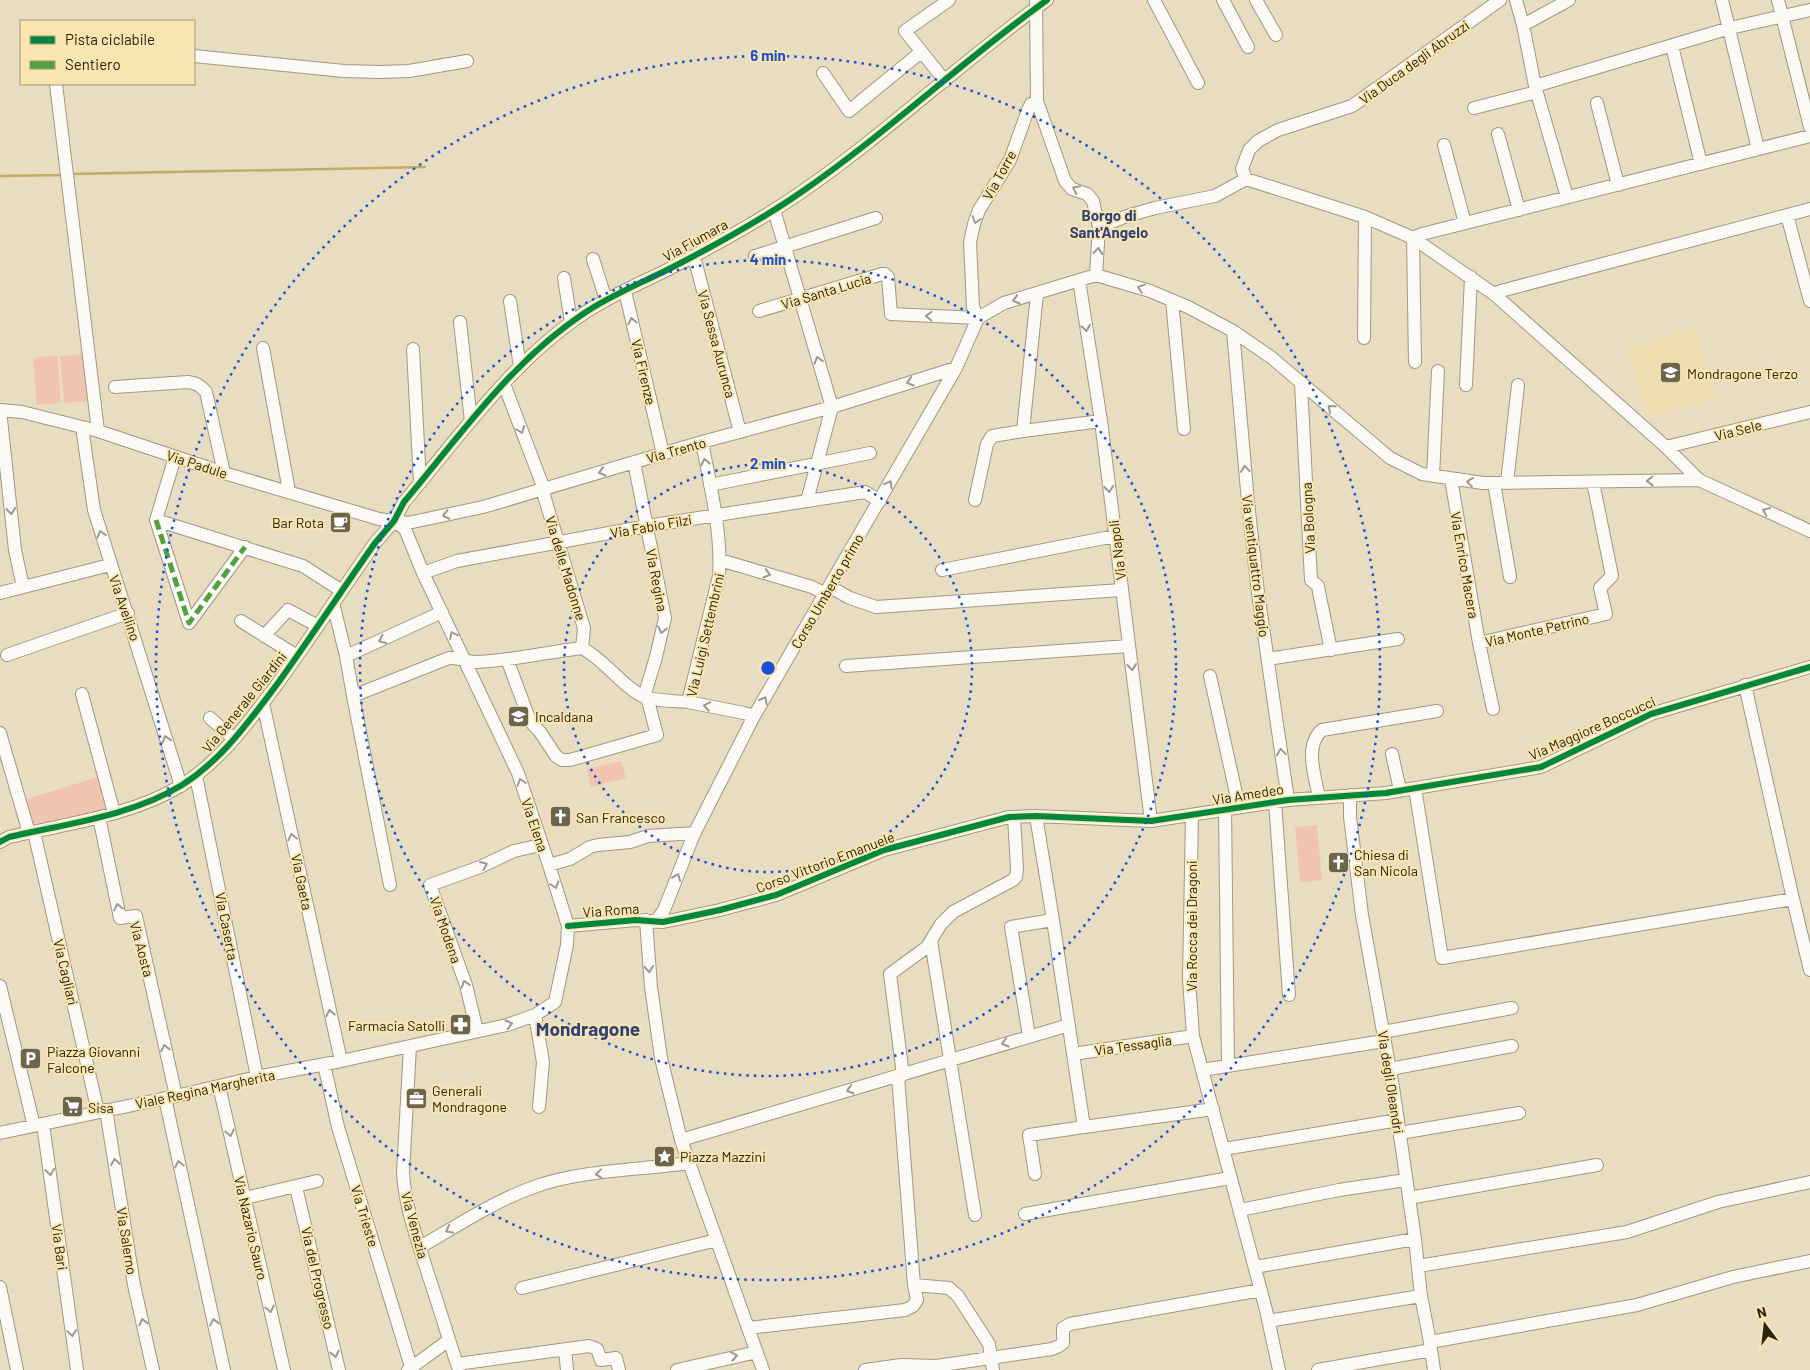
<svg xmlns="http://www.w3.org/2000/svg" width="1810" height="1370" font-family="Barlow,sans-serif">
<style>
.built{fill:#eeddae}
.green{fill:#f1c4b0}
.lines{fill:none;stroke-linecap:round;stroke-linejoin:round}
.stream{stroke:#c5ab5f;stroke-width:2.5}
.minor-casing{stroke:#a09881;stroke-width:14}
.minor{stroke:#fcfaf6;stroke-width:12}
.quiet{stroke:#51a23f;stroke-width:5;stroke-dasharray:10 5;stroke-linecap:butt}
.cycleway-casing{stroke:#f8e5b0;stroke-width:9}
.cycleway{stroke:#00873e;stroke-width:6}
.oneway{stroke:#9e998e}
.ring{fill:none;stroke:#1d4ed8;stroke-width:2.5;stroke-dasharray:2.5 5}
.labels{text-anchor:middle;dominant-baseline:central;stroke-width:4;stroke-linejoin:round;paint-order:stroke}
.street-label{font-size:14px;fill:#2b230f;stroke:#f8e5b0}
.poi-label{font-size:14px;fill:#2b230f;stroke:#f8e5b0;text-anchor:start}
.neighbourhood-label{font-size:15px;font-weight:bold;fill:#30407a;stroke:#f8e5b0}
.district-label{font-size:19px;font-weight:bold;fill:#30407a;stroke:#f8e5b0}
.centre{fill:#1d4ed8;stroke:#f8e5b0;stroke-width:2.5}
.ring-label{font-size:15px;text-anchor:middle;font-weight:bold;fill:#1d4ed8;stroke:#f8e5b0;stroke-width:4;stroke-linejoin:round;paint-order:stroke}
</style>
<rect width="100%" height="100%" fill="#e8ddc0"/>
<!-- built -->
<path class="built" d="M1695,328L1715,398L1647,418L1627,348Z"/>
<!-- green -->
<path class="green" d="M84,354L88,401L64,403L60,356Z
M57,355L61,403L37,405L33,358Z
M621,761L626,778L591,787L587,769Z
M98,777L106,811L34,825L26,799Z
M1317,825L1322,880L1300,882L1295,827Z"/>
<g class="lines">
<!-- stream -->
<path class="stream" d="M72,174L425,167
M0,176L64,175"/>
<defs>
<path id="minor" d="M1154,0L1198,83
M1223,0L1248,47
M1256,0L1276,35
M1516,0L1523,25L1535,86L1567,197
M1722,0L1758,149
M1778,0L1810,127
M1036,2L1037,101L1065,181L1072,189L1087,194L1093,201L1099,227L1096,275
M1523,25L1569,0
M1672,46L1701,164
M194,56L344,71L380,72L409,71L467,61
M823,73L849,111L921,52
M945,81L905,31L949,0
M56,84L98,431
M1535,86L1730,28L1810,10
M1597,103L1618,185
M1474,108L1537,92
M1498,134L1519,210
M1444,145L1465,223
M1246,179L1365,217L1413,238L1494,294L1666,447L1699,480L1810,531
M774,210L832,407L807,501
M1787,215L1810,301
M1099,227L1127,216L1155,208L1215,196L1246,179L1242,169L1249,150L1258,141L1278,130L1352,106L1500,0
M755,256L876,218
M690,258L696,264L740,432
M593,259L606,300
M564,278L571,322
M1079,280L1101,421L1151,821
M625,291L663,454
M1037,294L1023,431L1101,421
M1494,294L1501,291L1810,209
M1172,300L1184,429
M510,301L520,367
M759,311L882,274H885L888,277L891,314L978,318
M978,318L1004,303L1096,275L1150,291L1188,307L1233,331L1272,358L1390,458L1422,474L1483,483L1699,480
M978,318L973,307L970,242L974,224L979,210L1010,160L1028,110L1031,104L1037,101
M460,322L471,421
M1233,331L1248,502L1258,593L1288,800
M1364,338L1365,217
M263,348L289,491
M413,349L420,483
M1415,362L1413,238L1422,234L1810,136
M1301,383L1311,580L1318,586L1319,592L1331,650
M504,384L544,489
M1466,385L1471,277
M115,387L188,382C196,383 200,385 206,392L224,473
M0,410L22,412L98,431L224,473L379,519L408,523L483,507L702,442L832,407L956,368
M0,410L15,550L23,587
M82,427L94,510L181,786
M702,442C710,485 722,533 719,576L688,702L744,713L754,716
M1666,447L1810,412
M175,457L156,520L303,566L342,591
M634,462L665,618L656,657L644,697
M1433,476L1438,371
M1451,479L1479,643L1493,709
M1494,483L1510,577
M1507,483L1518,385
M710,485L870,453
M542,489L584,628L582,648
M975,500L987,444L992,436L1023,431
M156,520L189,623L245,547
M720,560L812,587L826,594
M942,570L1115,536
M423,573L457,561L647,526L865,492L880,501
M830,587L850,598L876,607L1121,590
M0,593L110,565
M333,603L346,656L353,696L449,658C460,657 466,662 475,662C511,661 547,652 582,648C605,660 622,687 645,697C656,701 676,701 688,702
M241,621L297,656
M264,636L288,610L318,626
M1479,643L1606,614L1600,588L1612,576L1593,482
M7,655L128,613
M346,656L442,612
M507,659L530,721L540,732L556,756L562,760H570L657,735L647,697
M1268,659L1398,639
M846,666L1129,646
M1210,676L1239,807
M1745,685L1793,899
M82,694L114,813
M353,696L390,885
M263,703L341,1061
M210,718L234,739
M0,733L29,833
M1392,754L1400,790
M196,776L257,1077
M1415,788L1442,958L1793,899L1810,970
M1350,795V817L1362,915L1393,1087L1415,1239L1421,1296L1430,1342L1434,1370
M1319,797C1315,777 1304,745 1322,730L1437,711
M1275,802L1289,995
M1225,809L1228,1066
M1192,815L1189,979L1193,1036L1266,1310L1279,1370
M1036,816L1053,920L1084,1127L1213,1109
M99,817L120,918L136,916L176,1096
M34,832L98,1112
M0,842L9,837C65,824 132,816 182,785C222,760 250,720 278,683C311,637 342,590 375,543L394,521L404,502C459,437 511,362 583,314C609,296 639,284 667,270C712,247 758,222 800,193C886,134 962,61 1047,0
M549,865L570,859L590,847L598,845L630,842L648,836L695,833
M646,920L651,987L661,1058L681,1140L763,1370
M656,921L664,910L694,834L754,716L956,368L978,318
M568,926L636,920L663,922L720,910L776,895L884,850L1009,817L1036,816L1151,821L1288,800L1386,793L1541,767L1651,714L1810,667
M931,941L975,1215
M0,986L34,1126
M535,1015L543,1062L539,1107
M477,1031L466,985L430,885L480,867L514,851L541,845
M1383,1032L1512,1008
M1029,1036L1011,927L1053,920
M410,1046L403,1173C405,1208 418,1241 428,1274C439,1306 448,1338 459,1370
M1073,1054L1193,1036
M324,1064L338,1127L411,1367
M1390,1069L1512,1046
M1202,1070L1384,1041
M903,1075L890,974L927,947L941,924L953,912L1013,880L1016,877L1017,869L1014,817
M219,1086L284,1370
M165,1098L224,1370
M106,1110L134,1285L153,1370
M43,1124L77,1370
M0,1133L176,1096L257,1077L341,1061L507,1025L535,1015L555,1002L567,945L568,926L549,865L518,773L423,573L405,529L394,521
M1400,1133L1519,1113
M681,1140L1069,1025
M1224,1149L1398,1120
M1035,1174L1029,1135L1084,1127
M296,1187L339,1370
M245,1198L317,1181
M1409,1198L1597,1165
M1240,1210L1339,1190L1406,1180
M1025,1214L1230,1178
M420,1247C457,1226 494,1201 534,1187C580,1170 640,1170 689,1163
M1418,1266L1627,1232L1718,1202L1810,1182
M1255,1267L1415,1239
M914,1285L949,1288L958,1296L989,1344L993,1370
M0,1287L17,1370
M522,1288L717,1240
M1268,1321L1421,1296
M748,1328L905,1310L913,1306L917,1300L914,1285L898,1076
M1430,1342L1637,1305L1733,1277L1810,1261
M565,1349L567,1370
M457,1364L589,1346L597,1349L601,1360L616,1358L619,1370
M408,1370L449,1340
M677,1370L757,1352
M865,1370L901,1365L936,1366L1052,1349L1059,1346L1063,1343V1328L1070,1324L1261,1290
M1318,1370L1431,1350"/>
</defs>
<!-- minor casing -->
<use href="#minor" class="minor-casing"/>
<!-- minor -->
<use href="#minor" class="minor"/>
<!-- quiet -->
<path class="quiet" d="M156,520L189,623L245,547"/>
<defs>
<path id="cycleway" d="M0,842L9,837C65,824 132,816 182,785C222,760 250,720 278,683C311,637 342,590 375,543L394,521L404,502C459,437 511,362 583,314C609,296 639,284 667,270C712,247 758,222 800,193C886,134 962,61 1047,0
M568,926L636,920L663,922L720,910L776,895L884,850L1009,817L1036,816L1151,821L1288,800L1386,793L1541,767L1651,714L1810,667"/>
</defs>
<!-- cycleway casing -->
<use href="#cycleway" class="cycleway-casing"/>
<!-- cycleway -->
<use href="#cycleway" class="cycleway"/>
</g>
<!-- one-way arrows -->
<defs><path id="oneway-chevron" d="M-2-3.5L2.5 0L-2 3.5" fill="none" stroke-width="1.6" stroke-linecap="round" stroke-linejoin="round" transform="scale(1.25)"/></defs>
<g class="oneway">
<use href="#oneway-chevron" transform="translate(1076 189) rotate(-153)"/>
<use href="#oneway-chevron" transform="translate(976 220) rotate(108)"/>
<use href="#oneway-chevron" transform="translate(1098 251) rotate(-85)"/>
<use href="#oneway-chevron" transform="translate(1141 288) rotate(-161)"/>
<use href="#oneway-chevron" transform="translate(1016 300) rotate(164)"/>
<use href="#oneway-chevron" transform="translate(929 316) rotate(-177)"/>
<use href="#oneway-chevron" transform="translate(632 321) rotate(-103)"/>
<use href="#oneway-chevron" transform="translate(1086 328) rotate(81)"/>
<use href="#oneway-chevron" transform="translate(818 360) rotate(-106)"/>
<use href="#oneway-chevron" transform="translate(910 382) rotate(163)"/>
<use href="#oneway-chevron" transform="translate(1331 408) rotate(-139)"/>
<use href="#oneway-chevron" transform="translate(521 430) rotate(69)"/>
<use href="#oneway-chevron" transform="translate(705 462) rotate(-101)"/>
<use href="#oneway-chevron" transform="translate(1245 469) rotate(-95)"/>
<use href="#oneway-chevron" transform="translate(602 472) rotate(164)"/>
<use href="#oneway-chevron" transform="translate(1650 481) rotate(179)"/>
<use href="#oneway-chevron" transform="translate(1470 482) rotate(-173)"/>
<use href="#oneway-chevron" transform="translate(889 484) rotate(-61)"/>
<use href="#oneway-chevron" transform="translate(1109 489) rotate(83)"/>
<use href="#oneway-chevron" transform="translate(11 511) rotate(84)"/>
<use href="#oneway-chevron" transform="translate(1766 511) rotate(-155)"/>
<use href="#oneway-chevron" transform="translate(446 515) rotate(168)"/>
<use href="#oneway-chevron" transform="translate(101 534) rotate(-107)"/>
<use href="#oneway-chevron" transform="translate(767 574) rotate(16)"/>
<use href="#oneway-chevron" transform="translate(662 630) rotate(103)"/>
<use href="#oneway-chevron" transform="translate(453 635) rotate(-116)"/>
<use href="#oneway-chevron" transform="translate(382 640) rotate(155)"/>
<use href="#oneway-chevron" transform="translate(1132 667) rotate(83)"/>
<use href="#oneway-chevron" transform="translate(764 700) rotate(-60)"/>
<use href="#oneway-chevron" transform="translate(707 706) rotate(-170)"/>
<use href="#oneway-chevron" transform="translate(166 739) rotate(-107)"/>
<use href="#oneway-chevron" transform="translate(1281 752) rotate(-98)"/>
<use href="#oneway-chevron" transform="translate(521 782) rotate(-108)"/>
<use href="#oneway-chevron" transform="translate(292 837) rotate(-102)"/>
<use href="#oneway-chevron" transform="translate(484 865) rotate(-23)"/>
<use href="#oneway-chevron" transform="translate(677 877) rotate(-68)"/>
<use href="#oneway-chevron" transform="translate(555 885) rotate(72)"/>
<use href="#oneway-chevron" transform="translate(118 907) rotate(-102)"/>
<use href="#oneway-chevron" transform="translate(649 969) rotate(85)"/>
<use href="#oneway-chevron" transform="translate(465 984) rotate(-108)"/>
<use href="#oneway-chevron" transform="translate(330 1013) rotate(-102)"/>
<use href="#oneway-chevron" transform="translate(509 1024) rotate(-17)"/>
<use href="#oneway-chevron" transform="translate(1005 1043) rotate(163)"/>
<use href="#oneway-chevron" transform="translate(165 1048) rotate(-102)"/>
<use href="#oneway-chevron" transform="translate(850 1090) rotate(164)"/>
<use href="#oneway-chevron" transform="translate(230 1133) rotate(77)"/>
<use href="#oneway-chevron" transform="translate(115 1162) rotate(-99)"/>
<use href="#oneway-chevron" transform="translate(179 1164) rotate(-102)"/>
<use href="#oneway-chevron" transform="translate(50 1172) rotate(82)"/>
<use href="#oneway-chevron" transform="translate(599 1174) rotate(174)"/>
<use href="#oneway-chevron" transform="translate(449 1230) rotate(151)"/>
<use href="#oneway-chevron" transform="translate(270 1309) rotate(77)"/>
<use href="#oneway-chevron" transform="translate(143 1322) rotate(-103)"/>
<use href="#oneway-chevron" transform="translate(214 1322) rotate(-102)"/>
<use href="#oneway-chevron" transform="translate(72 1333) rotate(82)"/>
<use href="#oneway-chevron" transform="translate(335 1354) rotate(77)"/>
<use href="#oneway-chevron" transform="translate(734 1356) rotate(-11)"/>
</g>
<!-- distance rings -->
<g class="ring">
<circle cx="768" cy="668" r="204"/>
<circle cx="768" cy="668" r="408"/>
<circle cx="768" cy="668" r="612"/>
</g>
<!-- icons -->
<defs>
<symbol id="school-square" viewBox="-11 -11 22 22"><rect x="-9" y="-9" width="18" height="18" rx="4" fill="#6d644d" stroke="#f8e5b0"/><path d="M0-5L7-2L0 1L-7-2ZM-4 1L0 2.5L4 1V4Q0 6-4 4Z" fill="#fff"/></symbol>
<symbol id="cafe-square" viewBox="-11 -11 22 22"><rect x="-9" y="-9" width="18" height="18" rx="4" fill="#6d644d" stroke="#f8e5b0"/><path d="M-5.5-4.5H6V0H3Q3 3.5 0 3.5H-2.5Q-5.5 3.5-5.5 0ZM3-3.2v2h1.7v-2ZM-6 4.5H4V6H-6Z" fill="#fff"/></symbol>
<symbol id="church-square" viewBox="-11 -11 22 22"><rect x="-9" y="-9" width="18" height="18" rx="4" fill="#6d644d" stroke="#f8e5b0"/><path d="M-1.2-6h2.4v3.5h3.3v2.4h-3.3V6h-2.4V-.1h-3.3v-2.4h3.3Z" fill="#fff"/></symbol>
<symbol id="pharmacy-square" viewBox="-11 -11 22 22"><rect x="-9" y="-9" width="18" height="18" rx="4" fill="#6d644d" stroke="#f8e5b0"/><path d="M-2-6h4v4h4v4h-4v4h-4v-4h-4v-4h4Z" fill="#fff"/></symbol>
<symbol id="parking-square" viewBox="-11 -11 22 22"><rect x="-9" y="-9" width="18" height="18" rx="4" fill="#6d644d" stroke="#f8e5b0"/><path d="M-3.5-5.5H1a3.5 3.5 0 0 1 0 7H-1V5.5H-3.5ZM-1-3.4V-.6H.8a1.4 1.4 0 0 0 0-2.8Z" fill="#fff"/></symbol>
<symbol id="office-square" viewBox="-11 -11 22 22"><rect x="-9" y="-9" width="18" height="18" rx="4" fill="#6d644d" stroke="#f8e5b0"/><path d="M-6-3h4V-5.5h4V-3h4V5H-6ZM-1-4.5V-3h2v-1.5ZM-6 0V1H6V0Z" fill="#fff"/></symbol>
<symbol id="supermarket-square" viewBox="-11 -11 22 22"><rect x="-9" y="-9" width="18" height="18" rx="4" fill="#6d644d" stroke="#f8e5b0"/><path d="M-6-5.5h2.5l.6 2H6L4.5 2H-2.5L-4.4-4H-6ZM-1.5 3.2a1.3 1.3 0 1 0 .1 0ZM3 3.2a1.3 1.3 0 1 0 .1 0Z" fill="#fff"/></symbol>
<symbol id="sight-square" viewBox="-11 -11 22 22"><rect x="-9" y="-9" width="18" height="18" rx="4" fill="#6d644d" stroke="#f8e5b0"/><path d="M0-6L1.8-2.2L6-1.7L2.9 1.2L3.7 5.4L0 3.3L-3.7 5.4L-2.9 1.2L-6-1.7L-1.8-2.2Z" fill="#fff"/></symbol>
</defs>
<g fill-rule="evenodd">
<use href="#school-square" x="1658" y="360" width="25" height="25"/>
<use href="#cafe-square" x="328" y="510" width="25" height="25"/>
<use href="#school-square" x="506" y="704" width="25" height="25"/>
<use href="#church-square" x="548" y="804" width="25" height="25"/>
<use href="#church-square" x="1326" y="850" width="25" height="25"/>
<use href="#pharmacy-square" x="448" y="1012" width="25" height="25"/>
<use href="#parking-square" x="18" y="1046" width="25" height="25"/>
<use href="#office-square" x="404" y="1086" width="25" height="25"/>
<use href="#supermarket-square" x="60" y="1094" width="25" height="25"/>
<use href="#sight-square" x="652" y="1144" width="25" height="25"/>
</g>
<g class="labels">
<!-- street labels -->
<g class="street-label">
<text transform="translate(1414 62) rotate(-36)">Via Duca degli Abruzzi</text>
<text transform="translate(999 175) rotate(-61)">Via Torre</text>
<text transform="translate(695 240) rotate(-29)">Via Fiumara</text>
<text transform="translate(826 291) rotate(-17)">Via Santa Lucia</text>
<text transform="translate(717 344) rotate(75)">Via Sessa Aurunca</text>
<text transform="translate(644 372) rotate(77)">Via Firenze</text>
<text transform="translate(1738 430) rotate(-14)">Via Sele</text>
<text transform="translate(676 450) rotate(-16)">Via Trento</text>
<text transform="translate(197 464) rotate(18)">Via Padule</text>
<text transform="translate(1308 518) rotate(-93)">Via Bologna</text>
<text transform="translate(651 526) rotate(-10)">Via Fabio Filzi</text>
<text transform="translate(1117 550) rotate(-97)">Via Napoli</text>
<text transform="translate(1465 565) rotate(80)">Via Enrico Macera</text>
<text transform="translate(1256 566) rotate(83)">Via ventiquattro Maggio</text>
<text transform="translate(566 568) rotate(73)">Via delle Madonne</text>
<text transform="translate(657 580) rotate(79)">Via Regina</text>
<text transform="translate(827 591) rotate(-60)">Corso Umberto primo</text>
<text transform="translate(125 608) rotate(71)">Via Avellino</text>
<text transform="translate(1537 630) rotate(-13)">Via Monte Petrino</text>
<text transform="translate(705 635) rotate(-77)">Via Luigi Settembrini</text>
<text transform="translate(244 702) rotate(-51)">Via Generale Giardini</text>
<text transform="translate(1592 728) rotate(-24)">Via Maggiore Boccucci</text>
<text transform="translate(1248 794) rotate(-9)">Via Amedeo</text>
<text transform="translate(535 825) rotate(71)">Via Elena</text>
<text transform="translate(825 862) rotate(-21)">Corso Vittorio Emanuele</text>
<text transform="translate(302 882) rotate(78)">Via Gaeta</text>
<text transform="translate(611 910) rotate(-4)">Via Roma</text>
<text transform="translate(227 926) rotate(79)">Via Caserta</text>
<text transform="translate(1191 926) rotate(-90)">Via Rocca dei Dragoni</text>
<text transform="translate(446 930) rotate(71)">Via Modena</text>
<text transform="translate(142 949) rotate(75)">Via Aosta</text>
<text transform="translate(66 972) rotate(77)">Via Cagliari</text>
<text transform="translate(1133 1045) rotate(-8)">Via Tessaglia</text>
<text transform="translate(1391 1082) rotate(81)">Via degli Oleandri</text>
<text transform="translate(205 1089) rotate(-12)">Viale Regina Margherita</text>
<text transform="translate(365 1216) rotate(73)">Via Trieste</text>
<text transform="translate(415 1225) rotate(75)">Via Venezia</text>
<text transform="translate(251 1228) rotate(77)">Via Nazario Sauro</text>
<text transform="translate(127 1241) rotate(81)">Via Salerno</text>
<text transform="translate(60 1247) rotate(82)">Via Bari</text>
<text transform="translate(318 1278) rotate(77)">Via del Progresso</text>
</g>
<!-- poi labels -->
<g class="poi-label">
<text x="1687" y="373">Mondragone Terzo</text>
<text x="324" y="522" text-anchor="end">Bar Rota</text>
<text x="535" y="716">Incaldana</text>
<text x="576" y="817">San Francesco</text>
<text x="1354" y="854">Chiesa di<tspan x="1354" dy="16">San Nicola</tspan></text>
<text x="445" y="1025" text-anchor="end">Farmacia Satolli</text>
<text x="47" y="1051">Piazza Giovanni<tspan x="47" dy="16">Falcone</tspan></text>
<text x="432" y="1090">Generali<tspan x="432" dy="16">Mondragone</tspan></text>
<text x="88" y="1107">Sisa</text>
<text x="680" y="1156">Piazza Mazzini</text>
</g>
<!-- neighbourhood labels -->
<g class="neighbourhood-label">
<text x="1109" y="215">Borgo di<tspan x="1109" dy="17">Sant'Angelo</tspan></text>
</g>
<!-- district labels -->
<g class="district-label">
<text x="588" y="1028">Mondragone</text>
</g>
</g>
<circle cx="768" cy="668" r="8" class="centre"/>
<g class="ring-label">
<text x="768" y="61">6 min</text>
<text x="768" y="265">4 min</text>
<text x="768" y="469">2 min</text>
</g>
<!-- legend -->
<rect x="20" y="20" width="175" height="65" fill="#f8e5b0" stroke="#a69770"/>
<rect x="30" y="36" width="25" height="8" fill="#00873e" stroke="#a69770"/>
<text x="65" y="45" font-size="15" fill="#2b230f">Pista ciclabile</text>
<rect x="30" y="61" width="25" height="8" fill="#51a23f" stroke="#a69770"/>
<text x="65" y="70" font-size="15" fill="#2b230f">Sentiero</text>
<!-- north arrow -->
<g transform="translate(1765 1325) rotate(345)" stroke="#f8e5b0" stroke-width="4" paint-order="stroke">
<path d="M0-4L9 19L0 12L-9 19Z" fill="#2b230f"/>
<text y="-8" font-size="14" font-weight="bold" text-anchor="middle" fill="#2b230f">N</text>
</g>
</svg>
